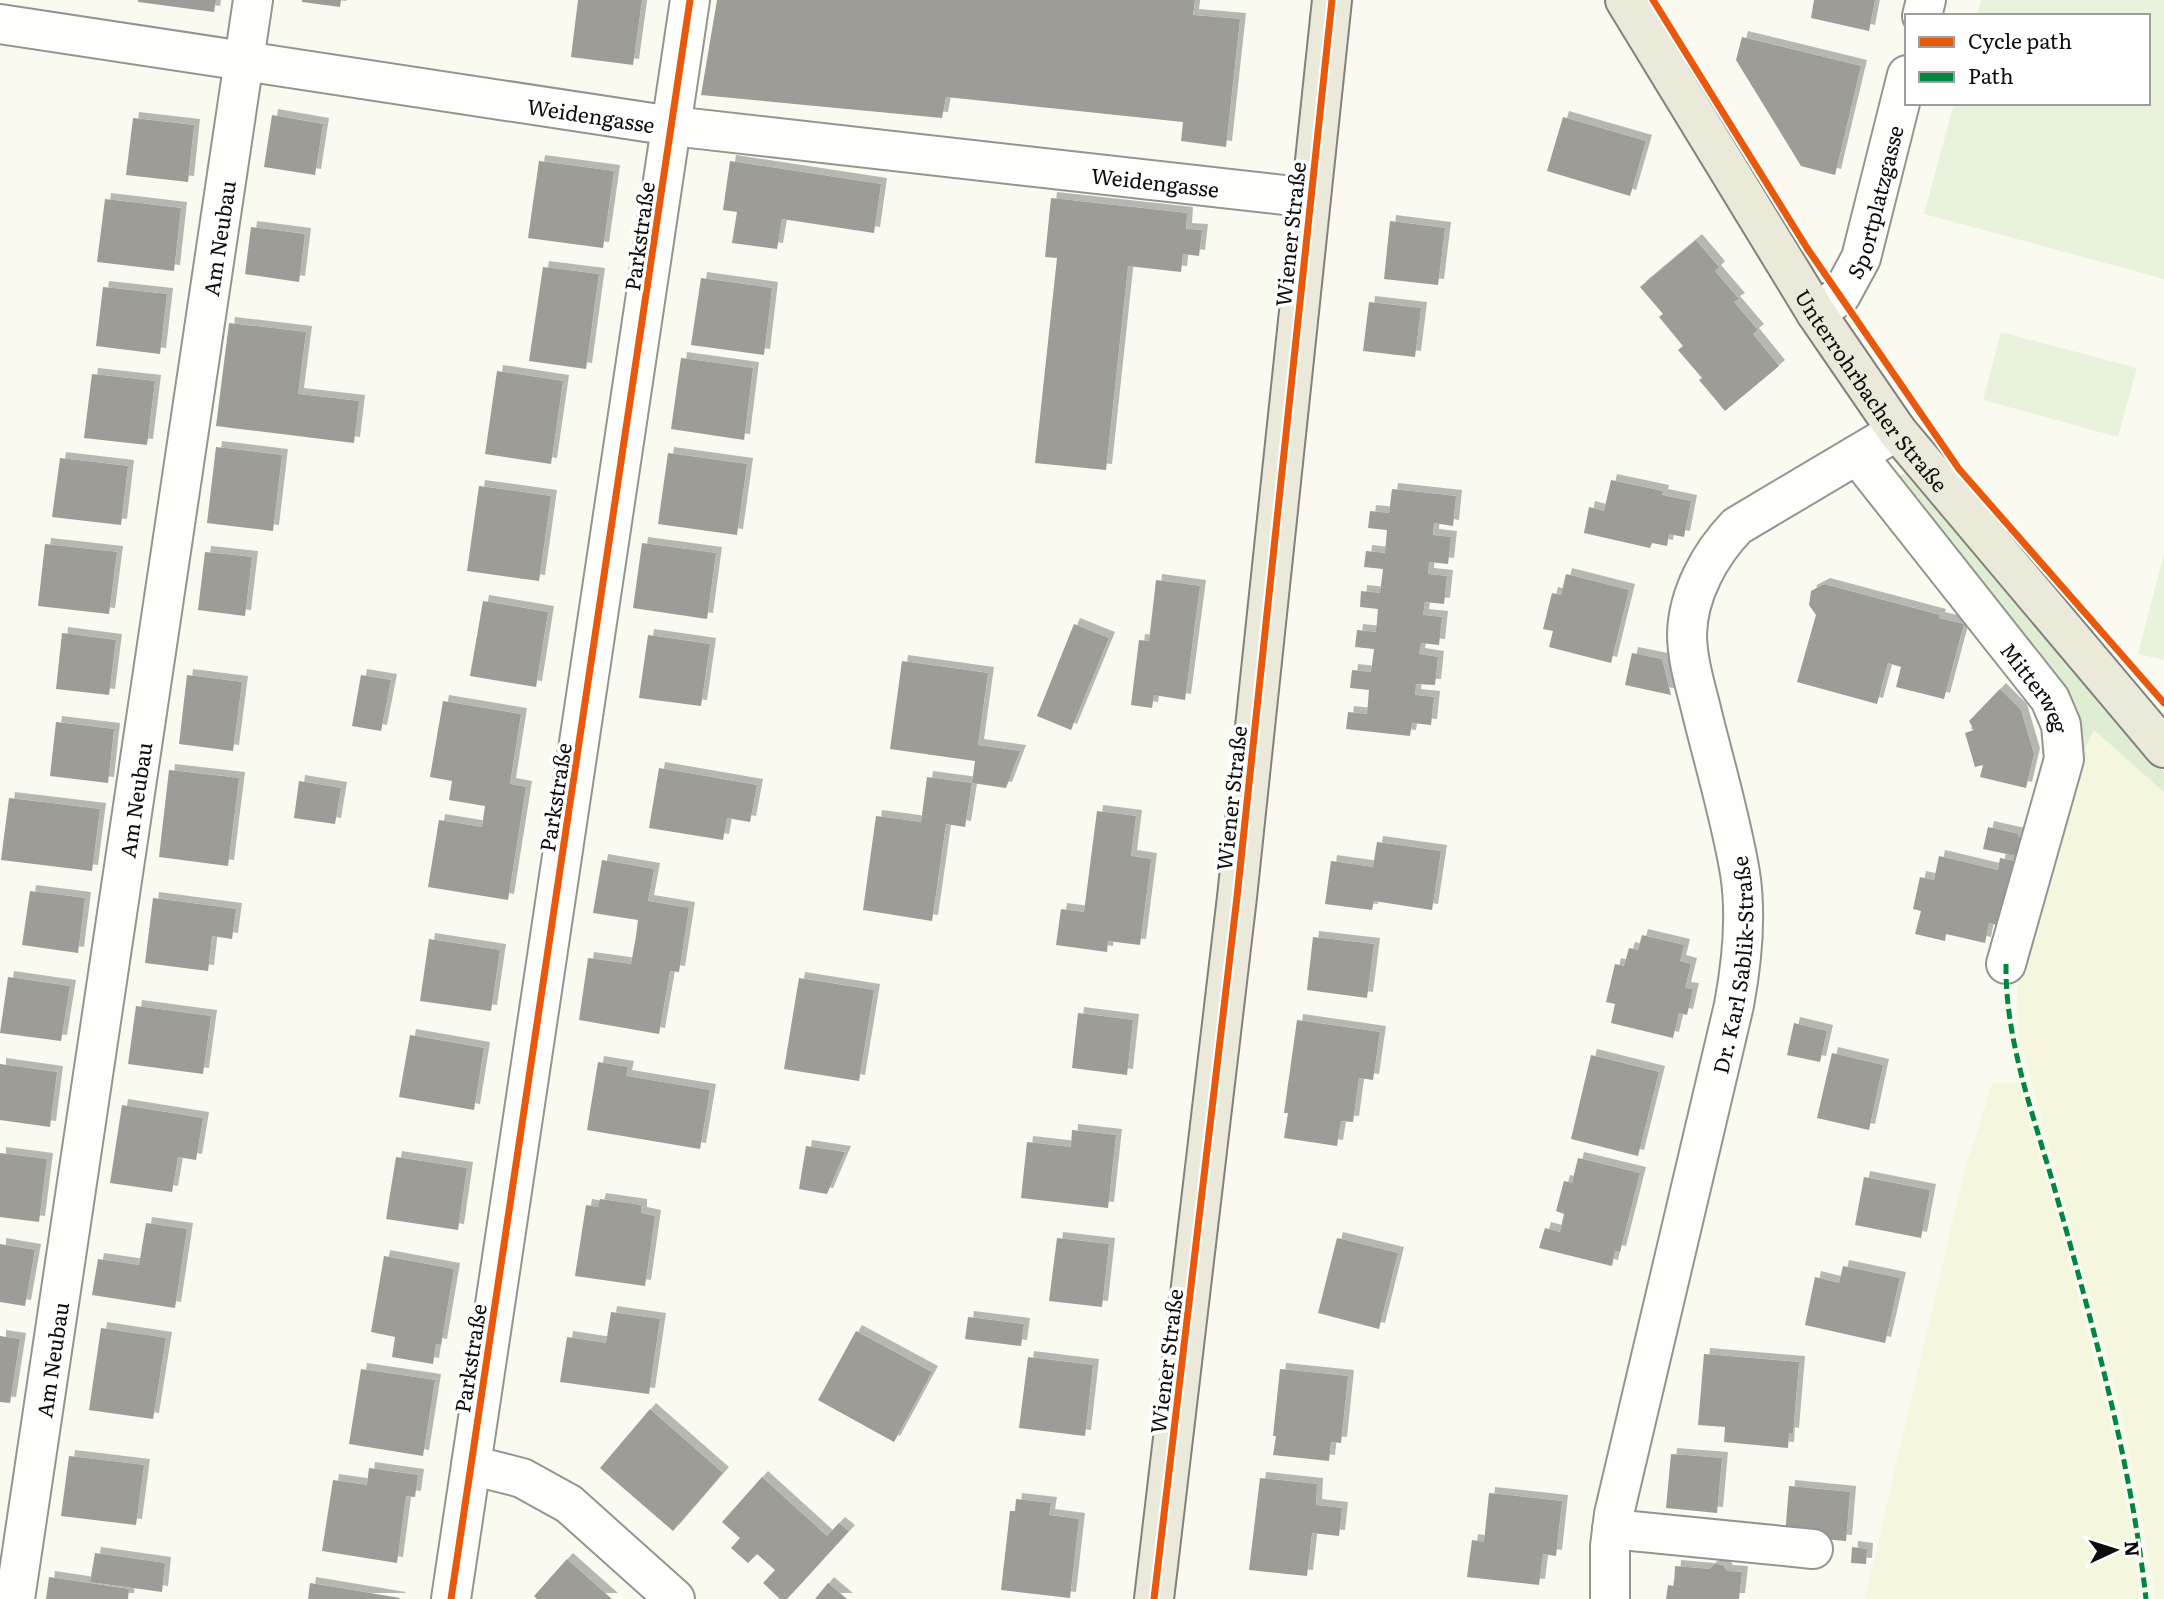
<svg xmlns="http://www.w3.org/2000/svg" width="2164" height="1599" font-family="Literata,serif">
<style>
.farmland{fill:#f4f6de}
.green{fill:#dfeed3}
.pitch{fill:#e9f3dc}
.building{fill:#9d9c97;filter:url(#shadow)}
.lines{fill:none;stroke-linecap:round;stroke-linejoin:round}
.minor-casing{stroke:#949490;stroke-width:42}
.major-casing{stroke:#81817d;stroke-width:42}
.minor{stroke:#fefefd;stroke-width:38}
.major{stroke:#eae9da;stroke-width:38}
.quiet{stroke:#00873e;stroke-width:5;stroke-dasharray:10 5;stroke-linecap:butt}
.cycleway-casing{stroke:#fff;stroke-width:11}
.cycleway{stroke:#e8590c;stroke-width:7}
.labels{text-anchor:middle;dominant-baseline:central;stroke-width:7;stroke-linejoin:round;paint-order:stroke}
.street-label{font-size:21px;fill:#0d0d0d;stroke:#fff}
</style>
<defs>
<filter id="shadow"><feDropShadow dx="6" dy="-6" stdDeviation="0" flood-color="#0004"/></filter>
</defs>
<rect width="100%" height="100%" fill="#fafaf1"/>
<!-- farmland -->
<path class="farmland" d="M2094,730L2164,792V1599H2156L2126,1433L2103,1342L2018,1033L2017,979L2074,772Z
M1993,1082H2018L2068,1254L2114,1438L2134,1547L2140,1599H1865L1965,1169Z"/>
<!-- green -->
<path class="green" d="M1905,474L2164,771V792L2094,730L2074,772L1898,478L1900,475Z"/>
<!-- pitch -->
<path class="pitch" d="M1981,0H2164V279L1924,214L1954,103H2148V16H1977Z
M2001,332L2137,368L2118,437L1983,400Z
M2164,553V660L2138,654Z"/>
<!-- building -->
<path class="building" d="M138,0H216L214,12L138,2Z
M302,0H341L340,7L302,2Z
M578,0H642L633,65L571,57Z
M717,0H1195L1193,15L1240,19L1226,147L1181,141L1183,122L946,97L942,118L701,95Z
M1814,0H1875L1869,31L1811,18Z
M1742,37L1861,66L1835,175L1801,166L1736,60Z
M272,115L323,124L315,175L264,167Z
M1563,117L1646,141L1630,196L1547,171Z
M133,118L194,125L188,182L126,175Z
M539,161L614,171L603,248L528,238Z
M730,161L881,184L874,233L782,219L777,249L732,243L737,212L723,210Z
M1051,198L1187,213L1186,229L1202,230L1199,256L1183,254L1181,272L1128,266L1106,470L1035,463L1057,258L1045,257Z
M105,199L181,208L174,271L97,262Z
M1390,221L1445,228L1438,285L1384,279Z
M251,227L305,234L299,282L245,274Z
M1696,240L1719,267L1715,271L1739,299L1734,302L1758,330L1753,334L1779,366L1725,411L1699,380L1702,378L1678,350L1683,346L1659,317L1663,314L1640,287Z
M543,267L599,274L586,369L529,361Z
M701,278L772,288L764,355L691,345Z
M103,287L167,294L160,354L96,346Z
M1369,302L1421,308L1415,357L1363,351Z
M229,323L306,332L298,394L359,401L354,443L216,426Z
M681,358L753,368L744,440L671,429Z
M497,371L563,381L551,464L485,454Z
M92,374L155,381L147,445L84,438Z
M216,447L282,455L273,531L207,523Z
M668,453L747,464L737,535L658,524Z
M60,458L128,466L121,525L52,517Z
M1611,480L1663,491L1662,495L1691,501L1684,537L1669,534L1667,546L1652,543L1650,548L1584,533L1589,507L1604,511Z
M479,486L551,496L539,581L467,571Z
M1392,489L1456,496L1453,526L1434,523L1433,535L1451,537L1448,564L1429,562L1428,574L1447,576L1444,604L1425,602L1423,615L1442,617L1439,645L1421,643L1419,654L1438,657L1435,685L1416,684L1415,695L1434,697L1431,725L1412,723L1410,736L1346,729L1348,712L1367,714L1369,690L1350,688L1352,670L1371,672L1374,649L1355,647L1357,630L1376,632L1378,609L1360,607L1361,591L1380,593L1383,569L1364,567L1366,551L1385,553L1387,530L1368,528L1370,511L1389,513Z
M642,543L716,553L707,619L633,608Z
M45,544L117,552L109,614L38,606Z
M205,552L252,557L245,616L198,610Z
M1566,574L1629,590L1611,663L1549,647L1553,631L1543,629L1552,593L1561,595Z
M1156,580L1200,586L1185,700L1154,695L1152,708L1131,705L1139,640L1149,641Z
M1824,584L1940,615L1939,618L1964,624L1944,699L1896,687L1901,667L1888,663L1877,704L1797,682L1816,615L1809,605L1811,591Z
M483,601L548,612L536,687L470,676Z
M1074,624L1109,638L1071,730L1037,716Z
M62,633L116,640L109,695L56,689Z
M648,635L710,644L701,706L639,698Z
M1632,653L1662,659L1671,695L1625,685Z
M902,661L988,673L978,745L1020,751L1006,788L972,783L975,761L890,749Z
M187,675L242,682L233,751L179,744Z
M361,675L391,680L381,731L352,726Z
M2000,689L2021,710L2034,754L2026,788L1980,777L1983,765L1975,767L1965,733L1974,730L1969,721Z
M443,701L521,714L510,784L526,787L508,900L428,887L439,820L482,827L485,806L449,800L452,781L430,777Z
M56,722L114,729L108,783L50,776Z
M659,768L757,785L750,822L727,818L723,840L649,828Z
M169,770L239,778L228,866L159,857Z
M927,777L972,783L965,827L946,824L932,921L863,910L876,816L921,822Z
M299,781L341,788L335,824L294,818Z
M9,798L100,809L92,871L1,860Z
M1097,811L1136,816L1131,856L1151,859L1140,945L1108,941L1107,952L1056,945L1061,909L1084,912Z
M1988,827L2019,834L2018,837L2025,839L2021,857L1983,849Z
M1377,842L1441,851L1432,910L1374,901L1372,910L1325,904L1331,861L1373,867Z
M1939,856L1998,870L2000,858L2020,862L2010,909L2001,907L1996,925L1989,923L1985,943L1946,934L1945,941L1915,934L1921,911L1913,909L1920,877L1934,880Z
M602,860L654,869L648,901L689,908L679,972L670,971L659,1034L579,1020L588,958L631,964L636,936L638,920L593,913Z
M30,891L85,898L78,953L22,945Z
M153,898L236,909L232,939L212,936L208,971L145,963Z
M1642,935L1684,945L1680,961L1691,964L1685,988L1693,989L1687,1015L1679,1013L1673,1038L1611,1023L1615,1004L1606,1002L1615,964L1624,966L1629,948L1638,950Z
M1313,937L1374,944L1367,998L1307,990Z
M429,939L500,950L491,1011L420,1001Z
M8,977L70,986L61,1041L0,1033Z
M799,978L874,990L859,1081L784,1069Z
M136,1006L211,1016L203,1074L128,1064Z
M1078,1013L1133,1020L1127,1075L1072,1068Z
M1297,1020L1380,1032L1373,1080L1359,1078L1353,1122L1341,1121L1337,1146L1284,1138L1288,1113H1284Z
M1794,1023L1827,1031L1820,1062L1787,1055Z
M410,1035L484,1048L474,1110L399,1097Z
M1832,1053L1883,1065L1869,1130L1817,1118Z
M1591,1055L1659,1072L1638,1156L1571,1139Z
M598,1062L628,1067L626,1076L710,1090L700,1149L587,1130Z
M0,1064L57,1072L50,1127L0,1120Z
M122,1105L203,1118L196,1160L178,1157L172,1192L110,1183Z
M1072,1130L1116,1135L1108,1208L1021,1198L1027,1142L1071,1147Z
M806,1146L845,1152L827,1194L799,1189Z
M0,1153L47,1159L39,1222L0,1217Z
M396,1157L467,1168L458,1230L386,1219Z
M1578,1158L1640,1173L1620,1252L1615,1251L1612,1266L1539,1248L1545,1228L1560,1232L1564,1214L1556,1211L1564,1181L1572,1183Z
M1864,1177L1930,1190L1921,1238L1855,1225Z
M600,1199L641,1205V1213L655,1216L645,1286L575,1276L586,1205L598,1207Z
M146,1223L187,1229L175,1308L92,1295L98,1259L139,1265Z
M1057,1238L1109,1244L1102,1307L1049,1301Z
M1337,1238L1398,1253L1379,1329L1318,1313Z
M0,1244L35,1250L25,1306L0,1302Z
M384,1256L454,1269L441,1345L436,1344L433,1364L392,1357L395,1337L371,1332Z
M1843,1266L1900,1278L1885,1343L1805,1325L1815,1277L1839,1283Z
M611,1312L660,1319L649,1394L560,1382L567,1337L606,1343Z
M968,1317L1024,1324L1021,1346L965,1339Z
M101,1328L166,1338L153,1419L89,1410Z
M856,1331L932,1372L894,1442L818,1400Z
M0,1336L20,1339L10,1403L0,1402Z
M1704,1354L1799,1362L1793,1434L1789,1433L1788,1448L1724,1442L1725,1427L1698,1425Z
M1028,1357L1093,1365L1085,1436L1019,1428Z
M361,1369L435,1380L423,1456L349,1444Z
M1280,1369L1348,1376L1341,1443L1331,1442L1329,1461L1273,1455L1276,1436H1273Z
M650,1409L723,1473L673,1531L600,1468Z
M1671,1454L1722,1458L1717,1513L1666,1508Z
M69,1456L144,1465L136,1525L61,1516Z
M369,1468L418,1475L415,1497L406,1496L397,1563L322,1551L333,1480L367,1485Z
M762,1477L827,1536L839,1523L849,1531L787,1599H780L763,1583L775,1570L757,1554L748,1563L731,1548L740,1538L722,1522Z
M1260,1478L1317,1484L1316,1505L1342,1508L1339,1536L1312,1533L1307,1576L1249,1570Z
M1789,1486L1850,1492L1846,1541L1785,1536Z
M1489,1493L1562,1501L1556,1556L1543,1554L1539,1585L1467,1577L1472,1540L1484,1542Z
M1016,1499L1051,1503L1049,1515L1079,1519L1070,1598L1001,1590L1010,1511H1015Z
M1852,1547L1867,1549L1866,1564L1851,1563Z
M95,1553L165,1563L162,1592L90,1582Z
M567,1559L612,1599H537L534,1596Z
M1715,1564L1723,1565L1727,1571L1742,1572L1739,1599H1666L1668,1585L1674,1586L1675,1566L1709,1569Z
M49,1577L129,1589L128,1599H46Z
M310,1583L400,1598L399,1599H308Z
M828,1583L847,1599H815Z"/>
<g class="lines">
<defs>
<g id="minor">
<path d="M1922,16L1926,0"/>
<path id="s1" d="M0,24L672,126L1310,198"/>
<path id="s2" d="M1816,313L1841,295L1861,258L1907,75"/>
<path id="s3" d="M1857,455L2050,699L2061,725L2064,759L2006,964"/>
<path d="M471,1465L522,1478L569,1504L675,1599"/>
<path d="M1612,1529L1813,1549"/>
<path id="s4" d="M15,1599L253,0"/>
<path d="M451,1599L690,0"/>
<path id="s5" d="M1610,1599V1546L1614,1514L1734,1005C1742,962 1747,917 1740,873C1731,819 1715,766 1702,713C1696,688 1687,660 1687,634C1688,594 1710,554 1737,526L1897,431"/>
</g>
<g id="major">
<path id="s6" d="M1625,0L1816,313L1897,431L2164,748"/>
<path d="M1154,1599L1237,897L1332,0"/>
</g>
</defs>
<!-- minor casing -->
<use href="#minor" class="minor-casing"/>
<!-- major casing -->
<use href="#major" class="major-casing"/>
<!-- minor -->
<use href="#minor" class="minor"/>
<!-- major -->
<use href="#major" class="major"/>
<!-- quiet -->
<path class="quiet" d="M2006,964C2005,1045 2037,1124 2058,1201C2095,1333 2131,1463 2146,1599"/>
<defs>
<path id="cycleway" d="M1653,0L1807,248L1959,469L2164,703
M451,1599L690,0
M1154,1599L1237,897L1332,0"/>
</defs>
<!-- cycleway casing -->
<use href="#cycleway" class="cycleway-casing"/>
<!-- cycleway -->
<use href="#cycleway" class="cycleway"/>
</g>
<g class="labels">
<!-- street labels -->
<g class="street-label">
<text stroke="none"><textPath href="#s1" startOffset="598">Weidengasse</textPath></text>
<text stroke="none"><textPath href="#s1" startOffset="1166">Weidengasse</textPath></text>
<text stroke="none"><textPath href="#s2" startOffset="131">Sportplatzgasse</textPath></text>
<text transform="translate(1289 234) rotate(-84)">Wiener Straße</text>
<text transform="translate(638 236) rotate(-82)">Parkstraße</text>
<text stroke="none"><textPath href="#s4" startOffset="1376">Am Neubau</textPath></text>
<text stroke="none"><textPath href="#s6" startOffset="462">Unterrohrbacher Straße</textPath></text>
<text stroke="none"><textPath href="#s3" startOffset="294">Mitterweg</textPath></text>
<text transform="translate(554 797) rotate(-81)">Parkstraße</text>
<text transform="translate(1230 798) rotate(-84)">Wiener Straße</text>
<text stroke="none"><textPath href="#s4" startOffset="808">Am Neubau</textPath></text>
<text stroke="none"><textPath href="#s5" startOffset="648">Dr. Karl Sablik-Straße</textPath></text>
<text transform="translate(469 1358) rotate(-81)">Parkstraße</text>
<text stroke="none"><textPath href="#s4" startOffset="242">Am Neubau</textPath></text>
<text transform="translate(1165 1361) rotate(-83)">Wiener Straße</text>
</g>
</g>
<!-- legend -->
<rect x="1905" y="14" width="245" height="91" fill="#ffffff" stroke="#9e9e9e" stroke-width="2"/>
<rect x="1919" y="37" width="35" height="10" fill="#e8590c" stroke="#9e9e9e" stroke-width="2"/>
<text x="1968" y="49" font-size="21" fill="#0d0d0d">Cycle path</text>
<rect x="1919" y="72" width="35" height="10" fill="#00873e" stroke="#9e9e9e" stroke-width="2"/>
<text x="1968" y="84" font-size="21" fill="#0d0d0d">Path</text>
<!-- north arrow -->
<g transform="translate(2115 1550) rotate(86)" stroke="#ffffff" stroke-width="5" paint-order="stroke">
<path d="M0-5L12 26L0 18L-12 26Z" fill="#0d0d0d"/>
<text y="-10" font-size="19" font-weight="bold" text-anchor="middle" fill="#0d0d0d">N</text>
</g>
</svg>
